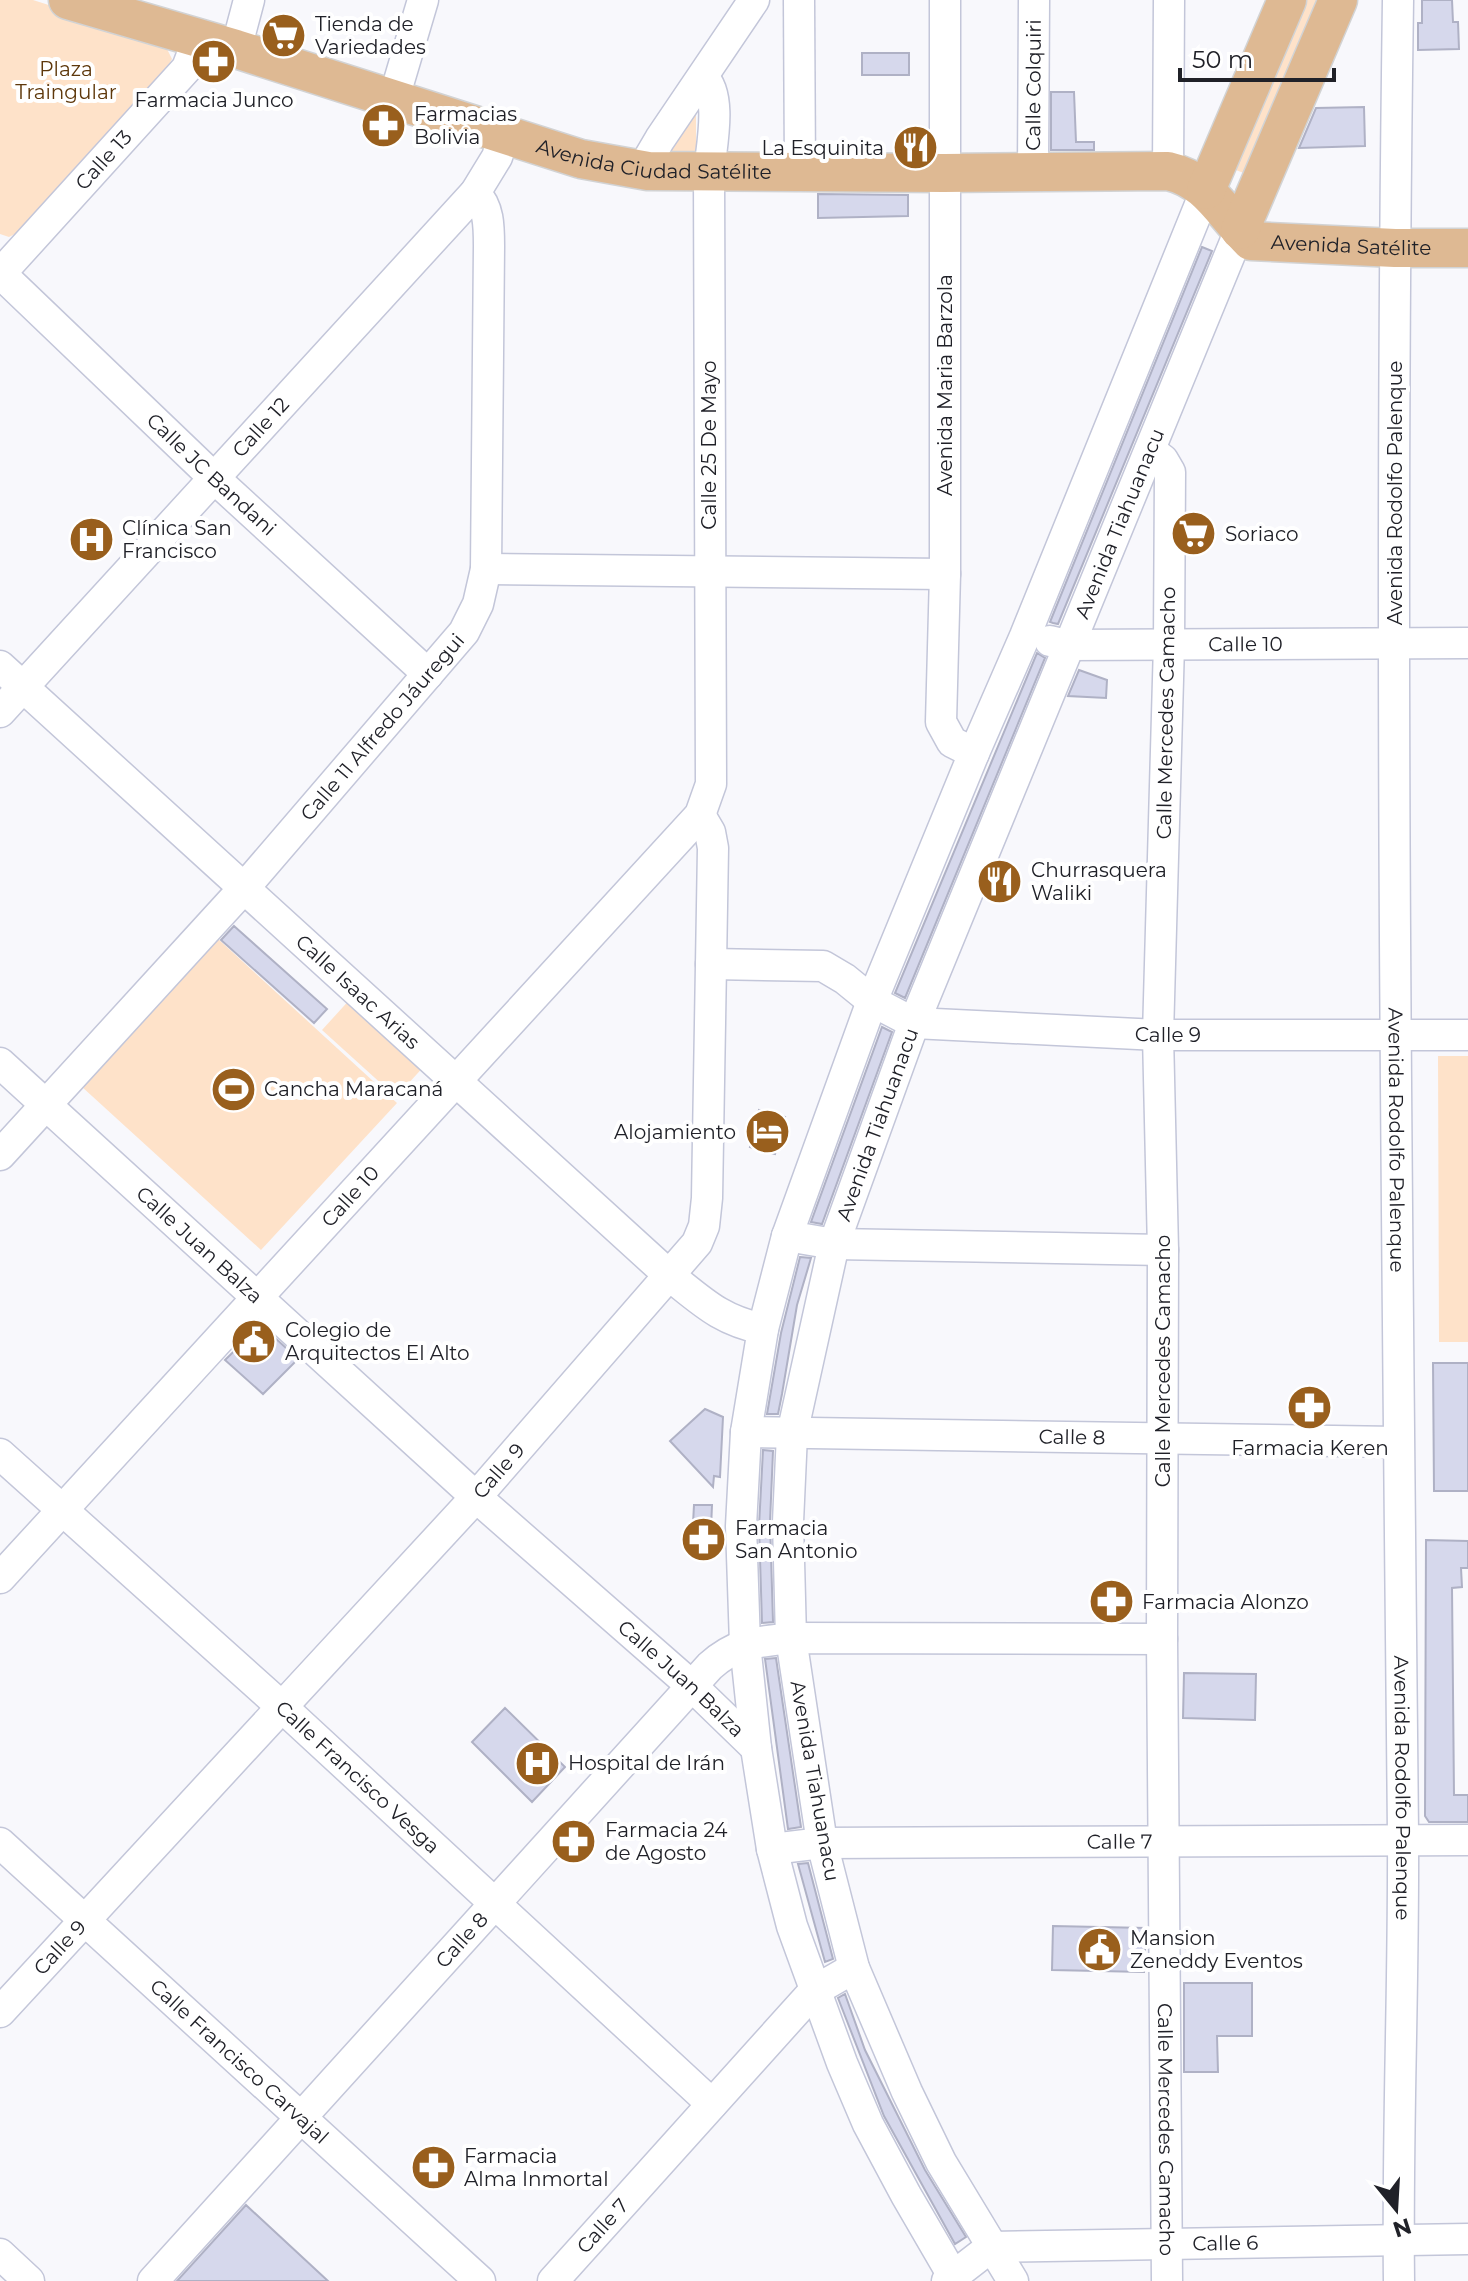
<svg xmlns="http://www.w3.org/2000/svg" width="1468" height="2281" font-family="Montserrat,sans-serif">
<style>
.green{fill:#fee2c9}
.building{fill:#d6d8ec;stroke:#afb1c5;stroke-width:2}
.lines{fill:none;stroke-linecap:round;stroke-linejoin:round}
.minor-casing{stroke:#c3c6d9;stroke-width:33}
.major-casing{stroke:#d2d3d4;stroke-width:41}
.minor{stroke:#fff;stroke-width:30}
.major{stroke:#deb993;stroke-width:38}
.labels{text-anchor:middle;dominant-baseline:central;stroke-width:8;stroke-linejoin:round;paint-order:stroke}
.poi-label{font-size:20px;fill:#202128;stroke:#fff;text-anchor:start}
.park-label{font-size:20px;fill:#5e380b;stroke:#fff}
.street-label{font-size:20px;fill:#202128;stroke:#fff}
</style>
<rect width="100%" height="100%" fill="#f8f8fc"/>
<!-- green -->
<path class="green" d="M0,0H33L159,40L167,49L172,59L165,71L15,234L9,237L0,234Z
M1302,0H1325L1251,176L1231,168Z
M696,110V158L662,155Z
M206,928L397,1103L261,1250L70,1076Z
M353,996L427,1063L396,1097L322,1030Z
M1438,1056H1468V1342H1439Z"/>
<!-- building -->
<path class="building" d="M1422,0H1452L1453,22H1458L1459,49L1418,50V23H1422Z
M862,53H909V75H862Z
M1051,92H1074L1076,142H1094V150H1051Z
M1364,107L1365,146L1299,148L1316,108Z
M818,194L908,195V216L818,218Z
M1202,247L1212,251L1058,624L1053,623L1050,622Z
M1037,653L1045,658L905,998L895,993Z
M1079,670L1107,680L1106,698L1068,696Z
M234,926L327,1009L314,1023L221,940Z
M882,1027L892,1032L822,1224L811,1222Z
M759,1110L785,1117L775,1154L750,1147Z
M800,1257L811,1258L797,1305L782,1394L778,1414H767L781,1333Z
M261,1325L298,1359L263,1394L225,1360Z
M1433,1363H1468V1491H1434Z
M705,1409L723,1417L720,1477L714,1476L713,1487L670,1441Z
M763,1450L773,1451L770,1522L773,1622L762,1623L759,1526Z
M694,1505H712L710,1552L692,1543Z
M1426,1540L1468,1541V1568H1461L1462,1587L1452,1588L1454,1795H1468V1822H1429L1425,1816Z
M776,1658L801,1827L788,1829L765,1659Z
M1184,1673L1256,1674L1255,1720L1183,1718Z
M505,1708L565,1767L532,1802L472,1742Z
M808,1863L833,1959L825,1962L798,1864Z
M1053,1926L1146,1928L1144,1972L1052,1970Z
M1184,1983H1252V2036H1217L1218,2072H1184Z
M845,1994L865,2050L925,2170L966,2237L955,2244L884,2116L838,1998Z
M246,2205L328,2281H177Z"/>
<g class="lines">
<defs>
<g id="minor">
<path d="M799,0L800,173"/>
<path d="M945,0V574L941,722L952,742L974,753"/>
<path id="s1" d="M1398,0C1389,611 1397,1223 1403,1834C1404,1983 1397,2132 1399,2281"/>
<path d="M236,49L249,0"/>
<path d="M394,98L423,0"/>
<path d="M648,171L650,156L660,139L754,0"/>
<path id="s2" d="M1033,171L1034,0"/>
<path d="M1168,171L1169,0"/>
<path id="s3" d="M0,273L213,477L428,674"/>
<path id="s4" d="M0,274L187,68L198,39"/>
<path id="s5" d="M1150,450L1163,460L1170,472L1169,644L1158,1035L1163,1250L1162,1639L1167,2281"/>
<path d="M486,569L945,574"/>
<path id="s6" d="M1050,641L1067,645L1468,643"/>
<path id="s7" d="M0,666L670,1276C703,1302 720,1320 763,1329"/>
<path id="s8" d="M0,712L475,193L497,157L505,133"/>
<path id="s9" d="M711,964L823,966L845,979L872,1001L914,1023L1158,1035H1468"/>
<path id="s10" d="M0,1063L476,1497L693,1687L756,1748"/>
<path id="s11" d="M0,1155L245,887L464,632L478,604L486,569L489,246C489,226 489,207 475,193"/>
<path d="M787,1236L834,1244L1163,1250"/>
<path id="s12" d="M746,1432L1397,1442"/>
<path id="s13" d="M0,1454L282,1707L712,2104"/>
<path id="s14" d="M0,1578L700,815L711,784L709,173C711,147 723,96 703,77"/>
<path id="s15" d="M0,1843L480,2281"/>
<path id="s16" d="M772,1849L822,1843L1468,1840"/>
<path id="s17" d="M0,2012L476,1497L697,1243L704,1226L707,1198L713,848L710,832L700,815"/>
<path d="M0,2254L29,2281"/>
<path id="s18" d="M153,2281L710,1666C737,1642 757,1642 791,1638L1162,1639"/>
<path id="s19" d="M553,2281L814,1991L854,1968"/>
<path id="s20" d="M947,2281L991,2247L1468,2239"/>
<path d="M956,2281L906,2195L868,2124L842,2063L792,1926L772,1849L756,1748L745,1644L741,1526L746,1432L763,1329L787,1236L872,1001L974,753L1025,636L1206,190"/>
<path id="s21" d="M1013,2281L941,2162L907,2092L854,1968L822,1843L791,1638L788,1522L792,1434L834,1244L914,1023L1240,230"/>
</g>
<g id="major">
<path id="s22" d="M68,0L236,49L581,159L648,171L944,173L1168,171C1208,180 1223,214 1251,241L1395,248H1468"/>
<path d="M1206,190L1287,0"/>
<path d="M1240,230L1338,0"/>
</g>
</defs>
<!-- minor casing -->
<use href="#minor" class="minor-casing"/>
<!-- major casing -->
<use href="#major" class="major-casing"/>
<!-- minor -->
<use href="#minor" class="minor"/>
<!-- major -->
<use href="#major" class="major"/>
</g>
<!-- icons -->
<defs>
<symbol id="supermarket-disc" viewBox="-11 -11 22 22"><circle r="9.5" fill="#995f1d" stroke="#fff"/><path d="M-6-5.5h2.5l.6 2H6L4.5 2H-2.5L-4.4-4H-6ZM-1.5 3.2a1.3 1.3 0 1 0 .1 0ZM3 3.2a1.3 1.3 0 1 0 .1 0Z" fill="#fff"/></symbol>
<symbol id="pharmacy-disc" viewBox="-11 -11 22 22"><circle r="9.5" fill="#995f1d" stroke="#fff"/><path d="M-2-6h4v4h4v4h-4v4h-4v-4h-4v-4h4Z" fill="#fff"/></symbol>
<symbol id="restaurant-disc" viewBox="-11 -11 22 22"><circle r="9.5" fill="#995f1d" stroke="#fff"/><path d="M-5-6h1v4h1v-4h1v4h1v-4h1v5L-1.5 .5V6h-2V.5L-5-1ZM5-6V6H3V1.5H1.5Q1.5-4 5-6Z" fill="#fff"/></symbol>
<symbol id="hospital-disc" viewBox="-11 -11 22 22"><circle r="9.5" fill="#995f1d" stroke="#fff"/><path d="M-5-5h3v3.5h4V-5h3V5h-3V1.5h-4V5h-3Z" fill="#fff"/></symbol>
<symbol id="stadium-disc" viewBox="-11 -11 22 22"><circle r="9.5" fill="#995f1d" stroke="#fff"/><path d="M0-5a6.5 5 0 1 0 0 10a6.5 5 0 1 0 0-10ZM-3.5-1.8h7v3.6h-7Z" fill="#fff"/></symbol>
<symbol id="hotel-disc" viewBox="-11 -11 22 22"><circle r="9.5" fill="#995f1d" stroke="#fff"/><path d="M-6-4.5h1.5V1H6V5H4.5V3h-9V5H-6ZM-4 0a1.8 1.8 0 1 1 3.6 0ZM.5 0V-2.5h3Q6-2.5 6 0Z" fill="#fff"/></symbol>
<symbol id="civic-disc" viewBox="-11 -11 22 22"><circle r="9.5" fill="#995f1d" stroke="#fff"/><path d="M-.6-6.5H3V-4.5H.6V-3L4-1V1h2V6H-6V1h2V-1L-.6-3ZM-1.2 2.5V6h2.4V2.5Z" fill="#fff"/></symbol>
</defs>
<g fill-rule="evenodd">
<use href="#supermarket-disc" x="258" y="10" width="51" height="51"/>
<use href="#pharmacy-disc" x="188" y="36" width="51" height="51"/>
<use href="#pharmacy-disc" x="358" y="100" width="51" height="51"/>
<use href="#restaurant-disc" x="890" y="122" width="51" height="51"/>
<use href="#supermarket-disc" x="1168" y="508" width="51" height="51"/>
<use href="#hospital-disc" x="66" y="514" width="51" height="51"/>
<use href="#restaurant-disc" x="974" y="856" width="51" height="51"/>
<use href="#stadium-disc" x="208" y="1064" width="51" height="51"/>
<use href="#hotel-disc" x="742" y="1106" width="51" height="51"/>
<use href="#civic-disc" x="228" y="1316" width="51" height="51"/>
<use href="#pharmacy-disc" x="1284" y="1382" width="51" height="51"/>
<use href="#pharmacy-disc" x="678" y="1514" width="51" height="51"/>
<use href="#pharmacy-disc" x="1086" y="1576" width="51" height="51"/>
<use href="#hospital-disc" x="512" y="1738" width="51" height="51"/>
<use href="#pharmacy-disc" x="548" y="1816" width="51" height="51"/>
<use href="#civic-disc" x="1074" y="1924" width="51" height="51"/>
<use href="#pharmacy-disc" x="408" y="2142" width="51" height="51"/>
</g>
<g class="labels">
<!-- poi labels -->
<g class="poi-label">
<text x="315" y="24">Tienda de<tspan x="315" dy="23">Variedades</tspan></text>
<text x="214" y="100" text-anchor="middle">Farmacia Junco</text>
<text x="414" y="114">Farmacias<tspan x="414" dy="23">Bolivia</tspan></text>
<text x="884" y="148" text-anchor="end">La Esquinita</text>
<text x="122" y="528">Clínica San<tspan x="122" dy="23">Francisco</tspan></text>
<text x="1225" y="534">Soriaco</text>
<text x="1031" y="870">Churrasquera<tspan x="1031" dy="23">Waliki</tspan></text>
<text x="264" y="1089">Cancha Maracaná</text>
<text x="736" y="1132" text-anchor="end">Alojamiento</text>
<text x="285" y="1330">Colegio de<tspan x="285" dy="23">Arquitectos El Alto</tspan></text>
<text x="1310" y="1448" text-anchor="middle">Farmacia Keren</text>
<text x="735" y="1528">Farmacia<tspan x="735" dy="23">San Antonio</tspan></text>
<text x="1142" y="1602">Farmacia Alonzo</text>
<text x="568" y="1763">Hospital de Irán</text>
<text x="605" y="1830">Farmacia 24<tspan x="605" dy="23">de Agosto</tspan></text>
<text x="1130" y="1938">Mansion<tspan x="1130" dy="23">Zeneddy Eventos</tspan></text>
<text x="464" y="2156">Farmacia<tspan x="464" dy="23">Alma Inmortal</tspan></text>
</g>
<!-- park labels -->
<g class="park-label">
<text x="66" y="69">Plaza<tspan x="66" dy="23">Traingular</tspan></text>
</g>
<!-- street labels -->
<g class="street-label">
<text stroke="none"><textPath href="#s2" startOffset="86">Calle Colquiri</textPath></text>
<text stroke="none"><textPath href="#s22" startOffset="610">Avenida Ciudad Satélite</textPath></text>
<text stroke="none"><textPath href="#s4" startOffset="154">Calle 13</textPath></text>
<text stroke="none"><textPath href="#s22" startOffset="1336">Avenida Satélite</textPath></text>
<text transform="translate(945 385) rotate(-90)">Avenida Maria Barzola</text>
<text stroke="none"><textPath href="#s8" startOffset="386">Calle 12</textPath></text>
<text transform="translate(709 445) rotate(-90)">Calle 25 De Mayo</text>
<text stroke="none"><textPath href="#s3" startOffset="292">Calle JC Bandani</textPath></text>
<text transform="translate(1395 493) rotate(-90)">Avenida Rodolfo Palenque</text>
<text stroke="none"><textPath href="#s21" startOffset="1862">Avenida Tiahuanacu</textPath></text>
<text stroke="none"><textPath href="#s6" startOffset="196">Calle 10</textPath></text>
<text transform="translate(1166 713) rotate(-89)">Calle Mercedes Camacho</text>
<text stroke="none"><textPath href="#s11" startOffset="574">Calle 11 Alfredo Jáuregui</textPath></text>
<text stroke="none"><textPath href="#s7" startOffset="484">Calle Isaac Arias</textPath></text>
<text stroke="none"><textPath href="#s9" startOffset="474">Calle 9</textPath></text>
<text stroke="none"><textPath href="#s21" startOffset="1214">Avenida Tiahuanacu</textPath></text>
<text stroke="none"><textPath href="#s1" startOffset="1140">Avenida Rodolfo Palenque</textPath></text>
<text stroke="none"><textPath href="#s14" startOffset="518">Calle 10</textPath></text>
<text stroke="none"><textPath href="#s10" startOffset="270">Calle Juan Balza</textPath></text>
<text transform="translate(1163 1361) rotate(-90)">Calle Mercedes Camacho</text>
<text stroke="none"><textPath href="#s12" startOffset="326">Calle 8</textPath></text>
<text stroke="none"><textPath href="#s17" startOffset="736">Calle 9</textPath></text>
<text stroke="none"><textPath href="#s10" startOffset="918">Calle Juan Balza</textPath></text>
<text stroke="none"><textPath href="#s13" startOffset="482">Calle Francisco Vesga</textPath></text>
<text transform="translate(815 1781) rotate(80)">Avenida Tiahuanacu</text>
<text stroke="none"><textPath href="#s1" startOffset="1788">Avenida Rodolfo Palenque</textPath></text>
<text stroke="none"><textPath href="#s16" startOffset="348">Calle 7</textPath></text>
<text stroke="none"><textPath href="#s18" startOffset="460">Calle 8</textPath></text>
<text stroke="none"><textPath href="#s17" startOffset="88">Calle 9</textPath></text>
<text stroke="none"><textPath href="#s15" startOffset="324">Calle Francisco Carvajal</textPath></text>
<text stroke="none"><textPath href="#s5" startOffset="1688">Calle Mercedes Camacho</textPath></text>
<text stroke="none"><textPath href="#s19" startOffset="74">Calle 7</textPath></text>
<text stroke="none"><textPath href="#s20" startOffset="290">Calle 6</textPath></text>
</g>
</g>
<!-- north arrow -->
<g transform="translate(1396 2209) rotate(162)" stroke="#ffffff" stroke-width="6" paint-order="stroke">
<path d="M0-6L14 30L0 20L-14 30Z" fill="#202128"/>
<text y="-12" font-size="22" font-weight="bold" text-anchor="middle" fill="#202128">N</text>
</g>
<!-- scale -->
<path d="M1180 68v12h154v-12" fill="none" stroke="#202128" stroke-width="4"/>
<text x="1192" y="68" font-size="24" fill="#202128" stroke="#ffffff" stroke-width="6" paint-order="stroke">50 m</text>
</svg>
